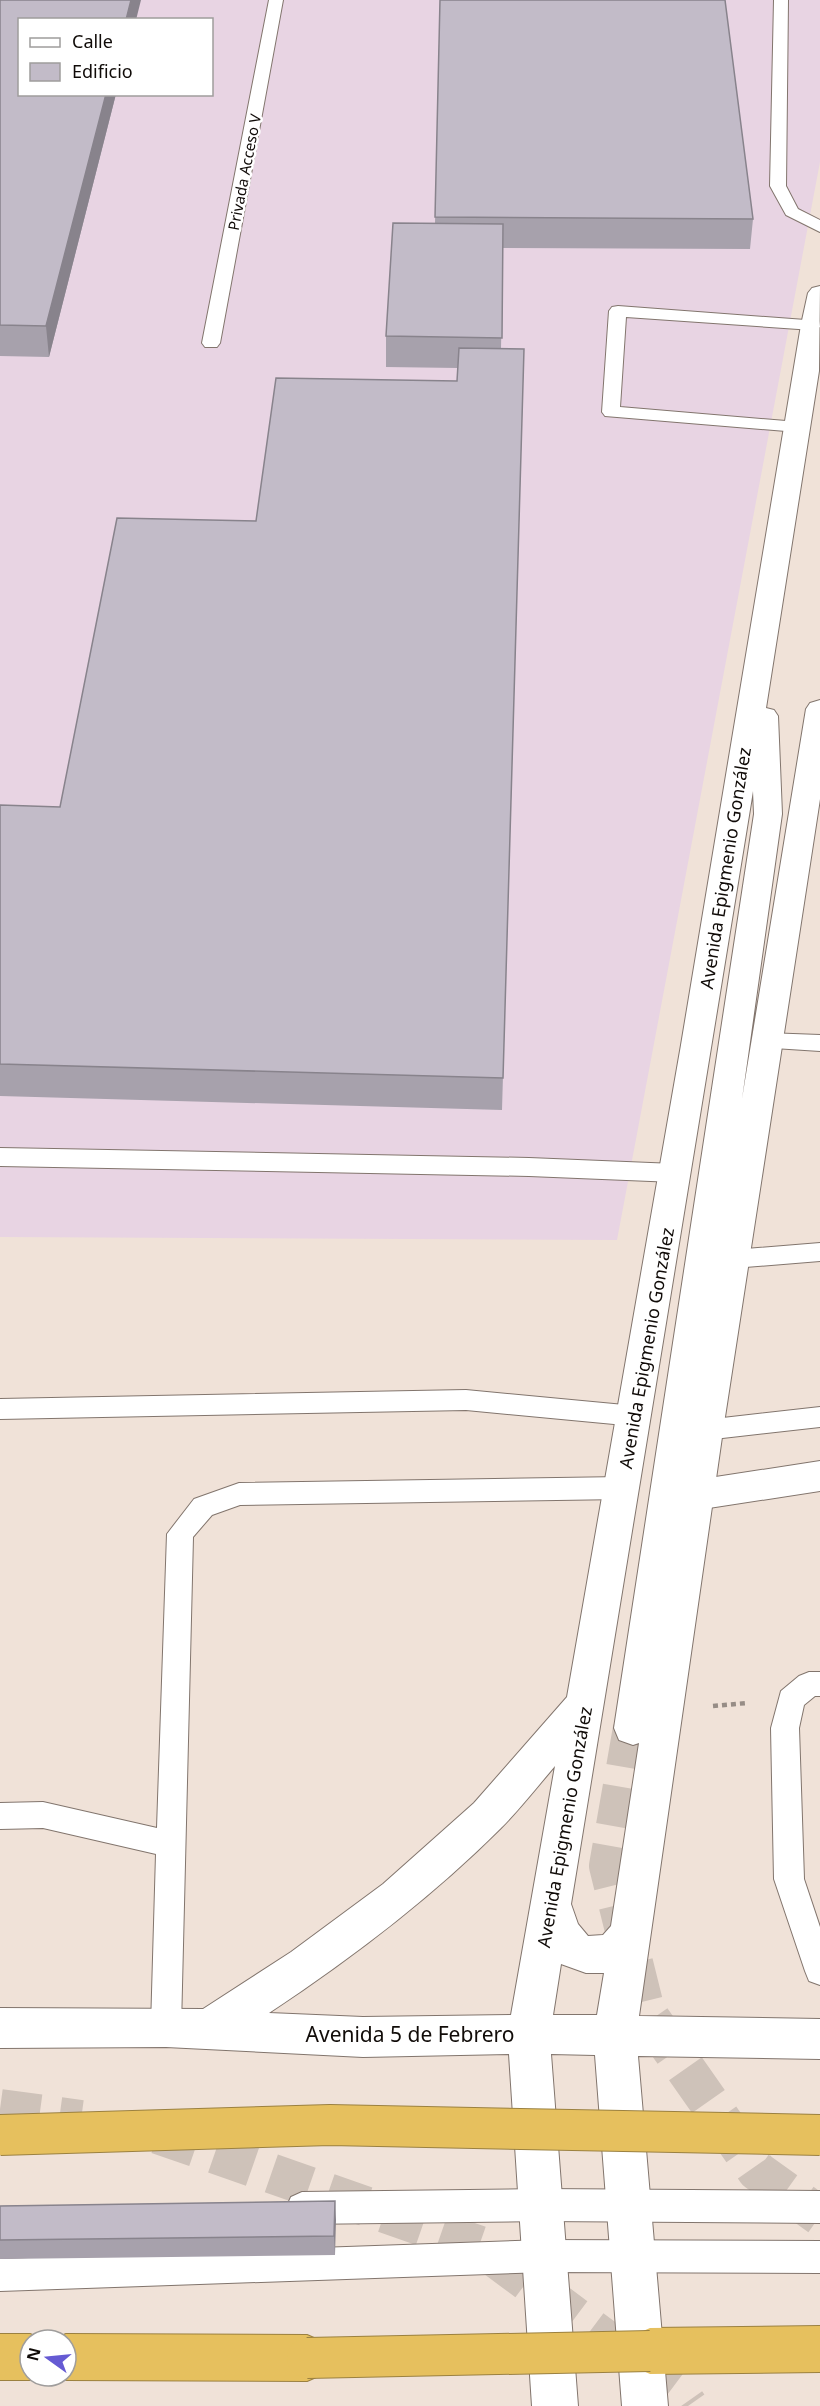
<svg xmlns="http://www.w3.org/2000/svg" width="820" height="2406" font-family="'Noto Sans',sans-serif">
<style>
.industrial{fill:#e8d4e3;fill-rule:evenodd}
.lines{fill:none;stroke-linecap:round;stroke-linejoin:round}
.secondary-tunnel{stroke:#cec2b9;stroke-width:40;stroke-dasharray:40 20;stroke-linecap:butt}
.lane-casing{stroke:#82756d;stroke-width:2}
.street-casing{stroke:#82756d;stroke-width:2}
.secondary-casing{stroke:#82756d;stroke-width:2}
.highway-casing{stroke:#9b8140;stroke-width:2}
.path{stroke:#978d86;stroke-width:4.5;stroke-dasharray:5 4;stroke-linecap:butt}
.lane{fill:#fff;fill-rule:evenodd}
.street{fill:#fff;fill-rule:evenodd}
.secondary{fill:#fff;fill-rule:evenodd}
.highway{fill:#e6c05e;fill-rule:evenodd}
.highway-bridge-casing{stroke:#9b8140;stroke-width:42;stroke-linecap:butt}
.highway-bridge{stroke:#e6c05e;stroke-width:40}
.wall{fill:#a7a1ac}
.shaded-wall{fill:#88838c}
.building{fill:#c2bbc8;stroke:#88838c;stroke-width:1.5}
.labels{text-anchor:middle;dominant-baseline:central;stroke-width:5;stroke-linejoin:round;paint-order:stroke}
.far-street-label{font-size:15px;fill:#100b08;stroke:#fff}
.street-label{font-size:18px;fill:#100b08;stroke:#fff}
.near-street-label{font-size:21px;fill:#100b08;stroke:#fff}
</style>
<rect width="100%" height="100%" fill="#f0e2d8"/>
<!-- industrial -->
<path class="industrial" d="M0,0H820V162L617,1240L0,1237ZM20,20H212V94H20Z"/>
<g class="lines">
<!-- secondary-tunnel -->
<path class="secondary-tunnel" d="M633,1728L609,1866L645,2011L757,2171L820,2216
M0,2109L81,2120
M158,2134L480,2246L681,2396L688,2406"/>
<defs>
<path id="lane" d="M269,0H283L220,343L217,347H205L202,343Z
M774,0H788L786,186L798,209L820,220V232L786,215L770,186Z
M618,306L819,321L820,327L813,330L626,317L620,407L798,422L804,423L807,427L804,431L798,432L605,416L602,412L609,311L612,307Z
M766,1033L820,1035V1051L758,1047L755,1041L758,1035Z
M0,1148L529,1158L675,1164L683,1167L687,1173L683,1179L675,1182L529,1176L0,1166Z
M820,1243V1261L733,1268L724,1266L721,1259L724,1252L733,1250Z
M466,1390L635,1406L644,1409L648,1416L644,1423L635,1426L466,1410L0,1419V1399Z
M820,1407V1427L705,1440L696,1437L692,1430L696,1423L705,1420Z
M622,1477L631,1480L635,1488L631,1496L622,1499L240,1505L212,1515L193,1537L181,2027L177,2037L166,2041L155,2037L151,2027L156,1854L43,1828L0,1829V1803L43,1802L157,1828L167,1534L194,1499L239,1483Z
M809,1672H820V1696H815L804,1705L799,1728L804,1879L820,1927V1985L809,1981L805,1971L774,1879L771,1728L781,1691L799,1676Z
M541,2189L820,2191V2223L541,2221L302,2224L291,2219L286,2208L291,2197L302,2192Z
M545,2240L820,2241V2273L545,2272L0,2291V2259Z"/>
<path id="street" d="M820,1461V1491L696,1510L683,1505L678,1495L683,1485L696,1480Z"/>
<path id="secondary" d="M820,286L819,371L766,708L774,710L778,716L782,814L742,1099L806,709L810,703L820,700V799L723,1430L639,2016L820,2019V2059L638,2056L668,2406H622L595,2055L551,2054L578,2406H532L509,2054L363,2057L166,2047L0,2048V2008L203,2009L291,1952L383,1884L474,1803L567,1697L681,1045L801,325L808,293L812,288ZM753,791L754,814L614,1728L619,1740L633,1745L639,1743L611,1926L603,1935L588,1936L578,1924L571,1904ZM555,1766L511,2015L363,2017L269,2013C352,1958 431,1898 501,1828C520,1809 537,1787 555,1766ZM561,1964L586,1973H604L597,2015H553Z"/>
<path id="highway" d="M820,2326V2372L650,2374L634,2367L627,2351L634,2335L650,2328Z
M0,2334H30L44,2340H30V2376H39L30,2380H0Z
M66,2334L307,2335L323,2342L330,2358L323,2374L307,2381L66,2380L57,2376H66V2340H52Z"/>
</defs>
<!-- lane casing -->
<use href="#lane" class="lane-casing"/>
<!-- street casing -->
<use href="#street" class="street-casing"/>
<!-- secondary casing -->
<use href="#secondary" class="secondary-casing"/>
<!-- highway casing -->
<use href="#highway" class="highway-casing"/>
<!-- path -->
<path class="path" d="M713,1706L747,1703"/>
<!-- lane -->
<use href="#lane" class="lane"/>
<!-- street -->
<use href="#street" class="street"/>
<!-- secondary -->
<use href="#secondary" class="secondary"/>
<!-- highway -->
<use href="#highway" class="highway"/>
<defs>
<path id="highway-bridge" d="M0,2135L330,2125L820,2135
M307,2358L650,2351"/>
</defs>
<!-- highway-bridge casing -->
<use href="#highway-bridge" class="highway-bridge-casing"/>
<!-- highway-bridge -->
<use href="#highway-bridge" class="highway-bridge"/>
</g>
<!-- wall -->
<path class="wall" d="M0,0L116,94L49,357L0,356Z
M440,0L753,219L750,249L503,248L501,349H524L502,1110L0,1096V805L60,807L256,521L457,381L458,368L386,367V336L435,223Z
M335,2201V2255L0,2259V2206Z"/>
<!-- shaded-wall -->
<path class="shaded-wall" d="M131,0H141L136,20H126Z
M106,94H116L49,357L46,326Z
M335,2201L336,2220L335,2255L334,2236Z"/>
<!-- building -->
<path class="building" d="M0,0H131L126,20H20V94H106L46,326L0,325Z
M440,0H725L753,219L435,217Z
M393,223L503,224L502,338L386,336Z
M459,348L524,349L503,1078L0,1064V805L60,807L117,518L256,521L276,378L457,381Z
M335,2201L334,2236L0,2240V2206Z"/>
<g class="labels">
<!-- far-street labels -->
<g class="far-street-label">
<text transform="translate(244 172) rotate(-79)">Privada Acceso V</text>
</g>
<!-- street labels -->
<g class="street-label">
<text transform="translate(725 868) rotate(-81)">Avenida Epigmenio González</text>
<text transform="translate(646 1348) rotate(-80)">Avenida Epigmenio González</text>
<text transform="translate(564 1827) rotate(-80)">Avenida Epigmenio González</text>
</g>
<!-- near-street labels -->
<g class="near-street-label">
<text x="410" y="2034">Avenida 5 de Febrero</text>
</g>
</g>
<!-- legend -->
<rect x="18" y="18" width="195" height="78" fill="#ffffff" stroke="#9f9d9c" stroke-width="1.5"/>
<rect x="30" y="38" width="30" height="9" fill="#ffffff" stroke="#9f9d9c" stroke-width="1.5"/>
<text x="72" y="48" font-size="18" fill="#100b08">Calle</text>
<rect x="30" y="63" width="30" height="18" fill="#c2bbc8" stroke="#9f9d9c" stroke-width="1.5"/>
<text x="72" y="78" font-size="18" fill="#100b08">Edificio</text>
<!-- north arrow -->
<g transform="translate(48 2358) rotate(285)"><circle r="28" fill="#ffffff" stroke="#9f9d9c" stroke-width="1.5"/>
<path d="M0-4.5L10 22L0 15L-10 22Z" fill="#655ad3"/>
<text y="-9" font-size="16" font-weight="bold" text-anchor="middle" fill="#100b08">N</text>
</g>
</svg>
